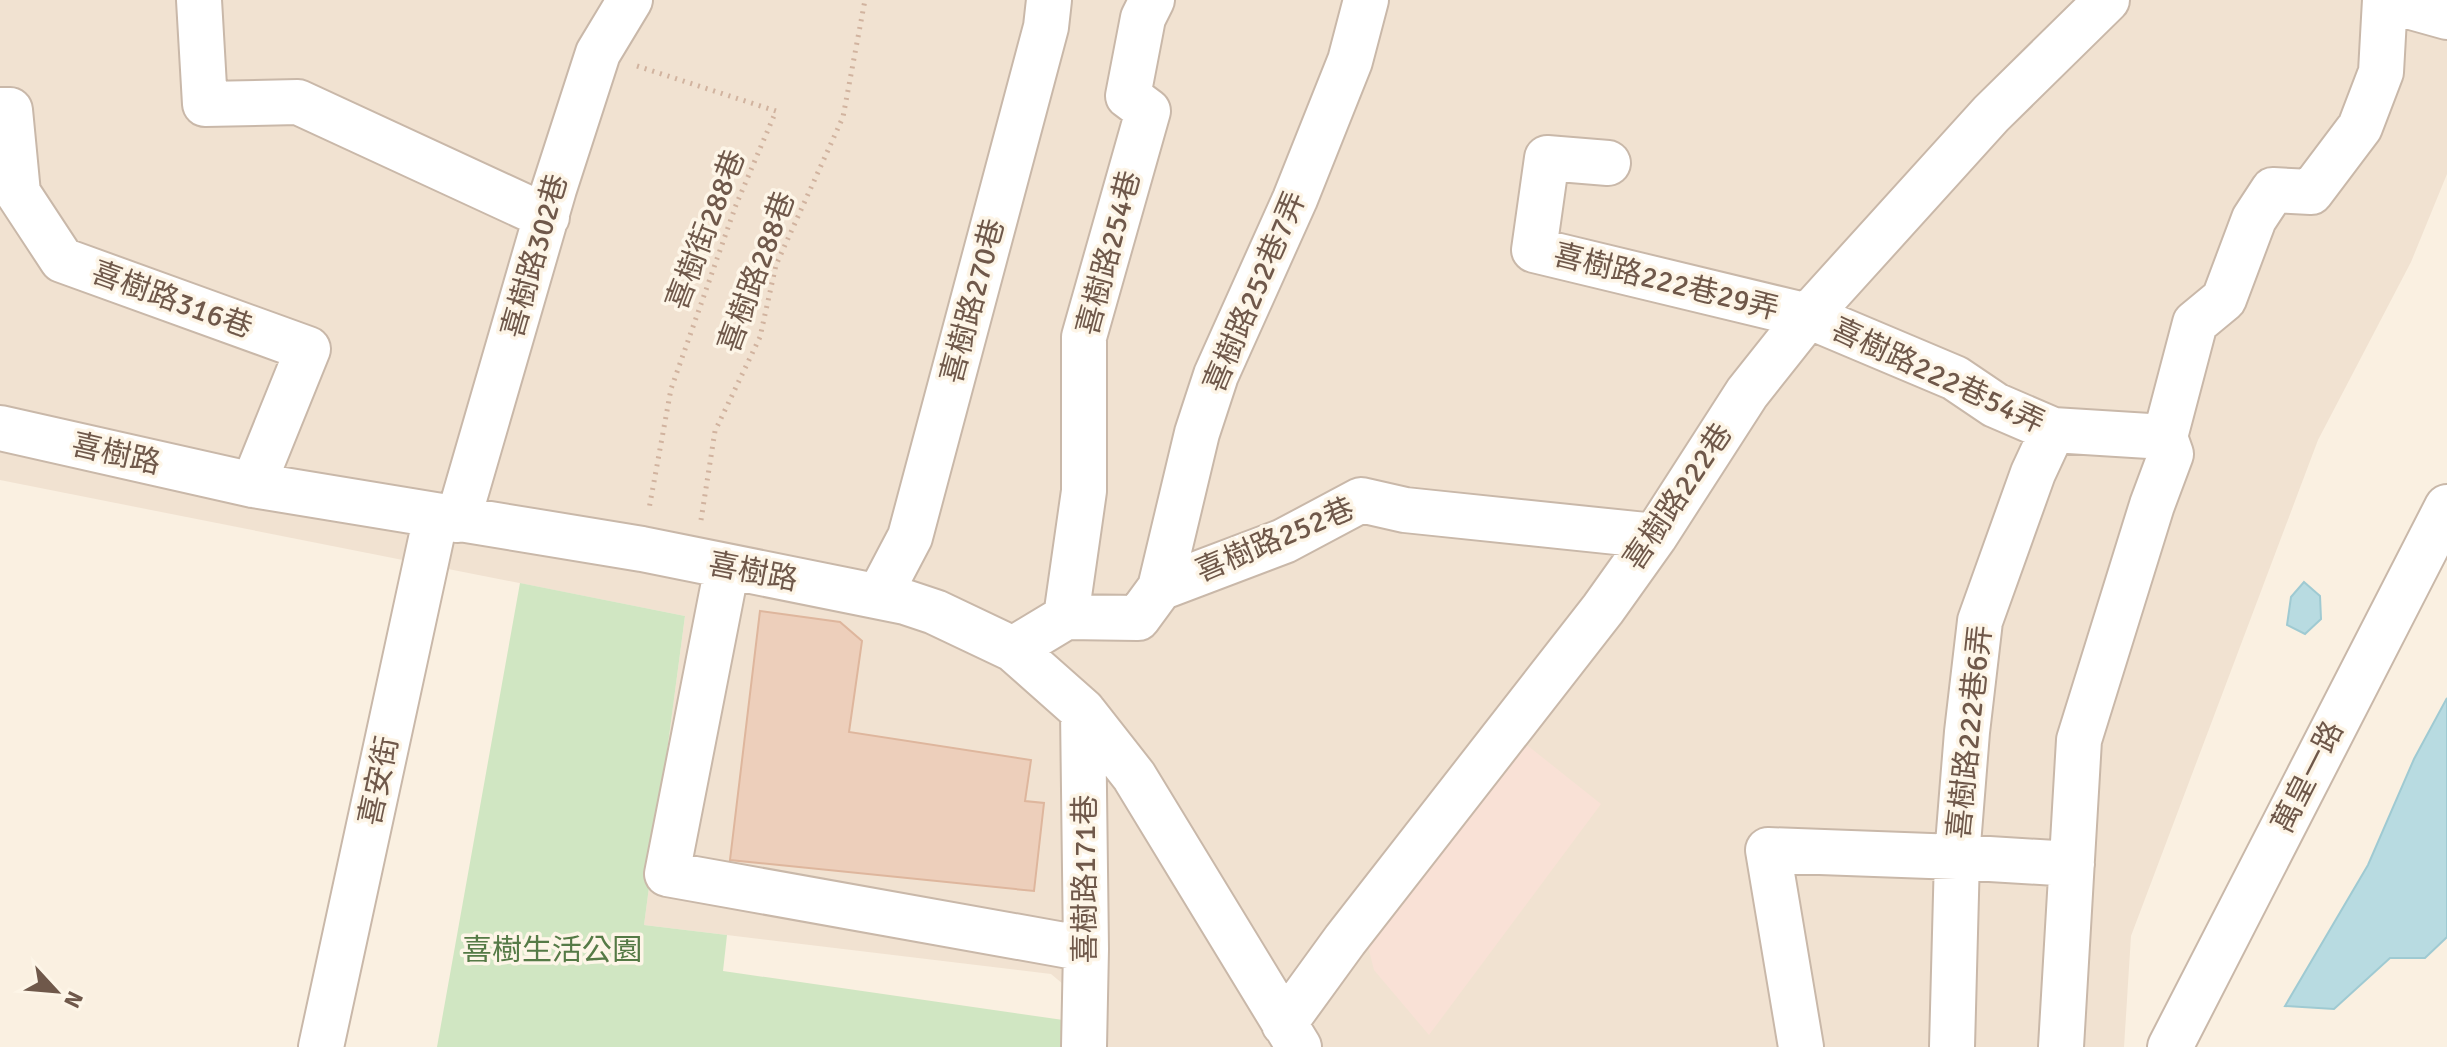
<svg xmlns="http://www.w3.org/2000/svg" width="2447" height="1047" font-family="Signika,'Noto Sans TC',sans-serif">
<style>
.residential{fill:#f1e2d1}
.commercial{fill:#f9e1d6}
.green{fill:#d0e6c2}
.water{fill:#b8dbe1;stroke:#9fcad2;stroke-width:2}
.building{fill:#edcfbb;stroke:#deb69d;stroke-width:2}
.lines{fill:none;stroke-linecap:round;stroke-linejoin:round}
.minor-casing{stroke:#c9b8a9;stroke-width:48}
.path{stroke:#d1b39f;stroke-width:5;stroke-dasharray:2 6;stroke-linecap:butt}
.minor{stroke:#fff;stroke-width:44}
.labels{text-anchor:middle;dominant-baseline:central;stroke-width:7;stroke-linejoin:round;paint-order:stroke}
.street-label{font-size:30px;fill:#6f584a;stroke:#fdf5e7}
.park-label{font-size:30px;fill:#557a46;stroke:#fdf5e7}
</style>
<rect width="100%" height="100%" fill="#faf0e1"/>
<!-- residential -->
<path class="residential" d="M0,0H2447V174L2411,262L2318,440L2131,936L2124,1047H1075V994L1051,974L644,925L685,616L0,480Z"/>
<!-- commercial -->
<path class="commercial" d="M1513,734L1601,804L1429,1035L1374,970L1365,934Z"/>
<!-- green -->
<path class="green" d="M520,583L685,616L644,925L727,935L723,971L1077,1022L1075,1047H437Z"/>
<!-- water -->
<path class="water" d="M2304,582L2320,596L2321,619L2305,634L2287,625L2291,597Z
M2447,698V937L2425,958H2390L2334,1009L2285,1006L2368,865L2414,759Z"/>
<!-- building -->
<path class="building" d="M760,611L840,622L862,641L849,732L1031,760L1025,801L1044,803L1034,891L730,860Z"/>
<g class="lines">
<defs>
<path id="minor" d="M199,0L205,104L298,102L547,217
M2386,0L2447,17
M0,110H10L18,193L62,260L308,349L253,485
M1608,163L1547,158L1534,250L1808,316L1955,378L1995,405L2053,430L2165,437
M0,428L253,485L642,549L905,602L935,612L1013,649L1083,711L1134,776L1299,1047
M2165,437L2195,323L2224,299L2254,219L2273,190L2311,192L2360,127L2381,72L2385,0
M458,520L554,189L598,53L630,0
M727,567L667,874L1086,949
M1160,588L1197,433L1216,375L1295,199L1350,61L1366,0
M879,596L910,537L1046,27L1049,0
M1066,617L1084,491V337L1148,111L1128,96L1143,18L1152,0
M1013,649L1066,617L1138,618L1160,588L1284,541L1361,500L1405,510L1655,536
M1083,711L1086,949L1084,1047
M1284,1024L1345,940L1603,609L1655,536L1747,393L1808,316L1991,114L2107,0
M321,1047L436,516
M1801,1047L1768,850L1957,857L2072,864
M1952,1047L1957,857L1967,732L1980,621L2033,473L2053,430
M2061,1047L2079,740L2152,505L2171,454L2165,437
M2170,1047L2447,507"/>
</defs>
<!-- minor casing -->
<use href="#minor" class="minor-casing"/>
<!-- path -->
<path class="path" d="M637,66L776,111L736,205L671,389L649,509
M701,520L715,431L760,337L776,265L843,117L865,0"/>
<!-- minor -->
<use href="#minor" class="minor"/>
</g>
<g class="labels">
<!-- street labels -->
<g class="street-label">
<text transform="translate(706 230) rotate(-69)">喜樹街288巷</text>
<text transform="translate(1109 253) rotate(-75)">喜樹路254巷</text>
<text transform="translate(535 256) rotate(-74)">喜樹路302巷</text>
<text transform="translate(757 272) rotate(-70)">喜樹路288巷</text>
<text transform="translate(1666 282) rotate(14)">喜樹路222巷29弄</text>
<text transform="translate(1255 292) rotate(-67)">喜樹路252巷7弄</text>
<text transform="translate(172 300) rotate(20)">喜樹路316巷</text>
<text transform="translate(973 301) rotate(-75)">喜樹路270巷</text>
<text transform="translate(1938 376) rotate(25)">喜樹路222巷54弄</text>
<text transform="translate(116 454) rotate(13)">喜樹路</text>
<text transform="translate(1678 497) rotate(-56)">喜樹路222巷</text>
<text transform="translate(1275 540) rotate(-23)">喜樹路252巷</text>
<text transform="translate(753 572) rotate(11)">喜樹路</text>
<text transform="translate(1970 732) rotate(-84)">喜樹路222巷6弄</text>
<text transform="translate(2308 777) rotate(-63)">萬皇一路</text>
<text transform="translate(379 781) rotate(-78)">喜安街</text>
<text transform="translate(1085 879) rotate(-90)">喜樹路171巷</text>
</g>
<!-- park labels -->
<g class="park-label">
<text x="552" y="950">喜樹生活公園</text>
</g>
</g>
<!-- north arrow -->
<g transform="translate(56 991) rotate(116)" stroke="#fdf5e7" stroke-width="6" paint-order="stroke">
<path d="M0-6L14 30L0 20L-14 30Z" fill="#6f584a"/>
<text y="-12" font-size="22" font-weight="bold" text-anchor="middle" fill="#6f584a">N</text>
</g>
</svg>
